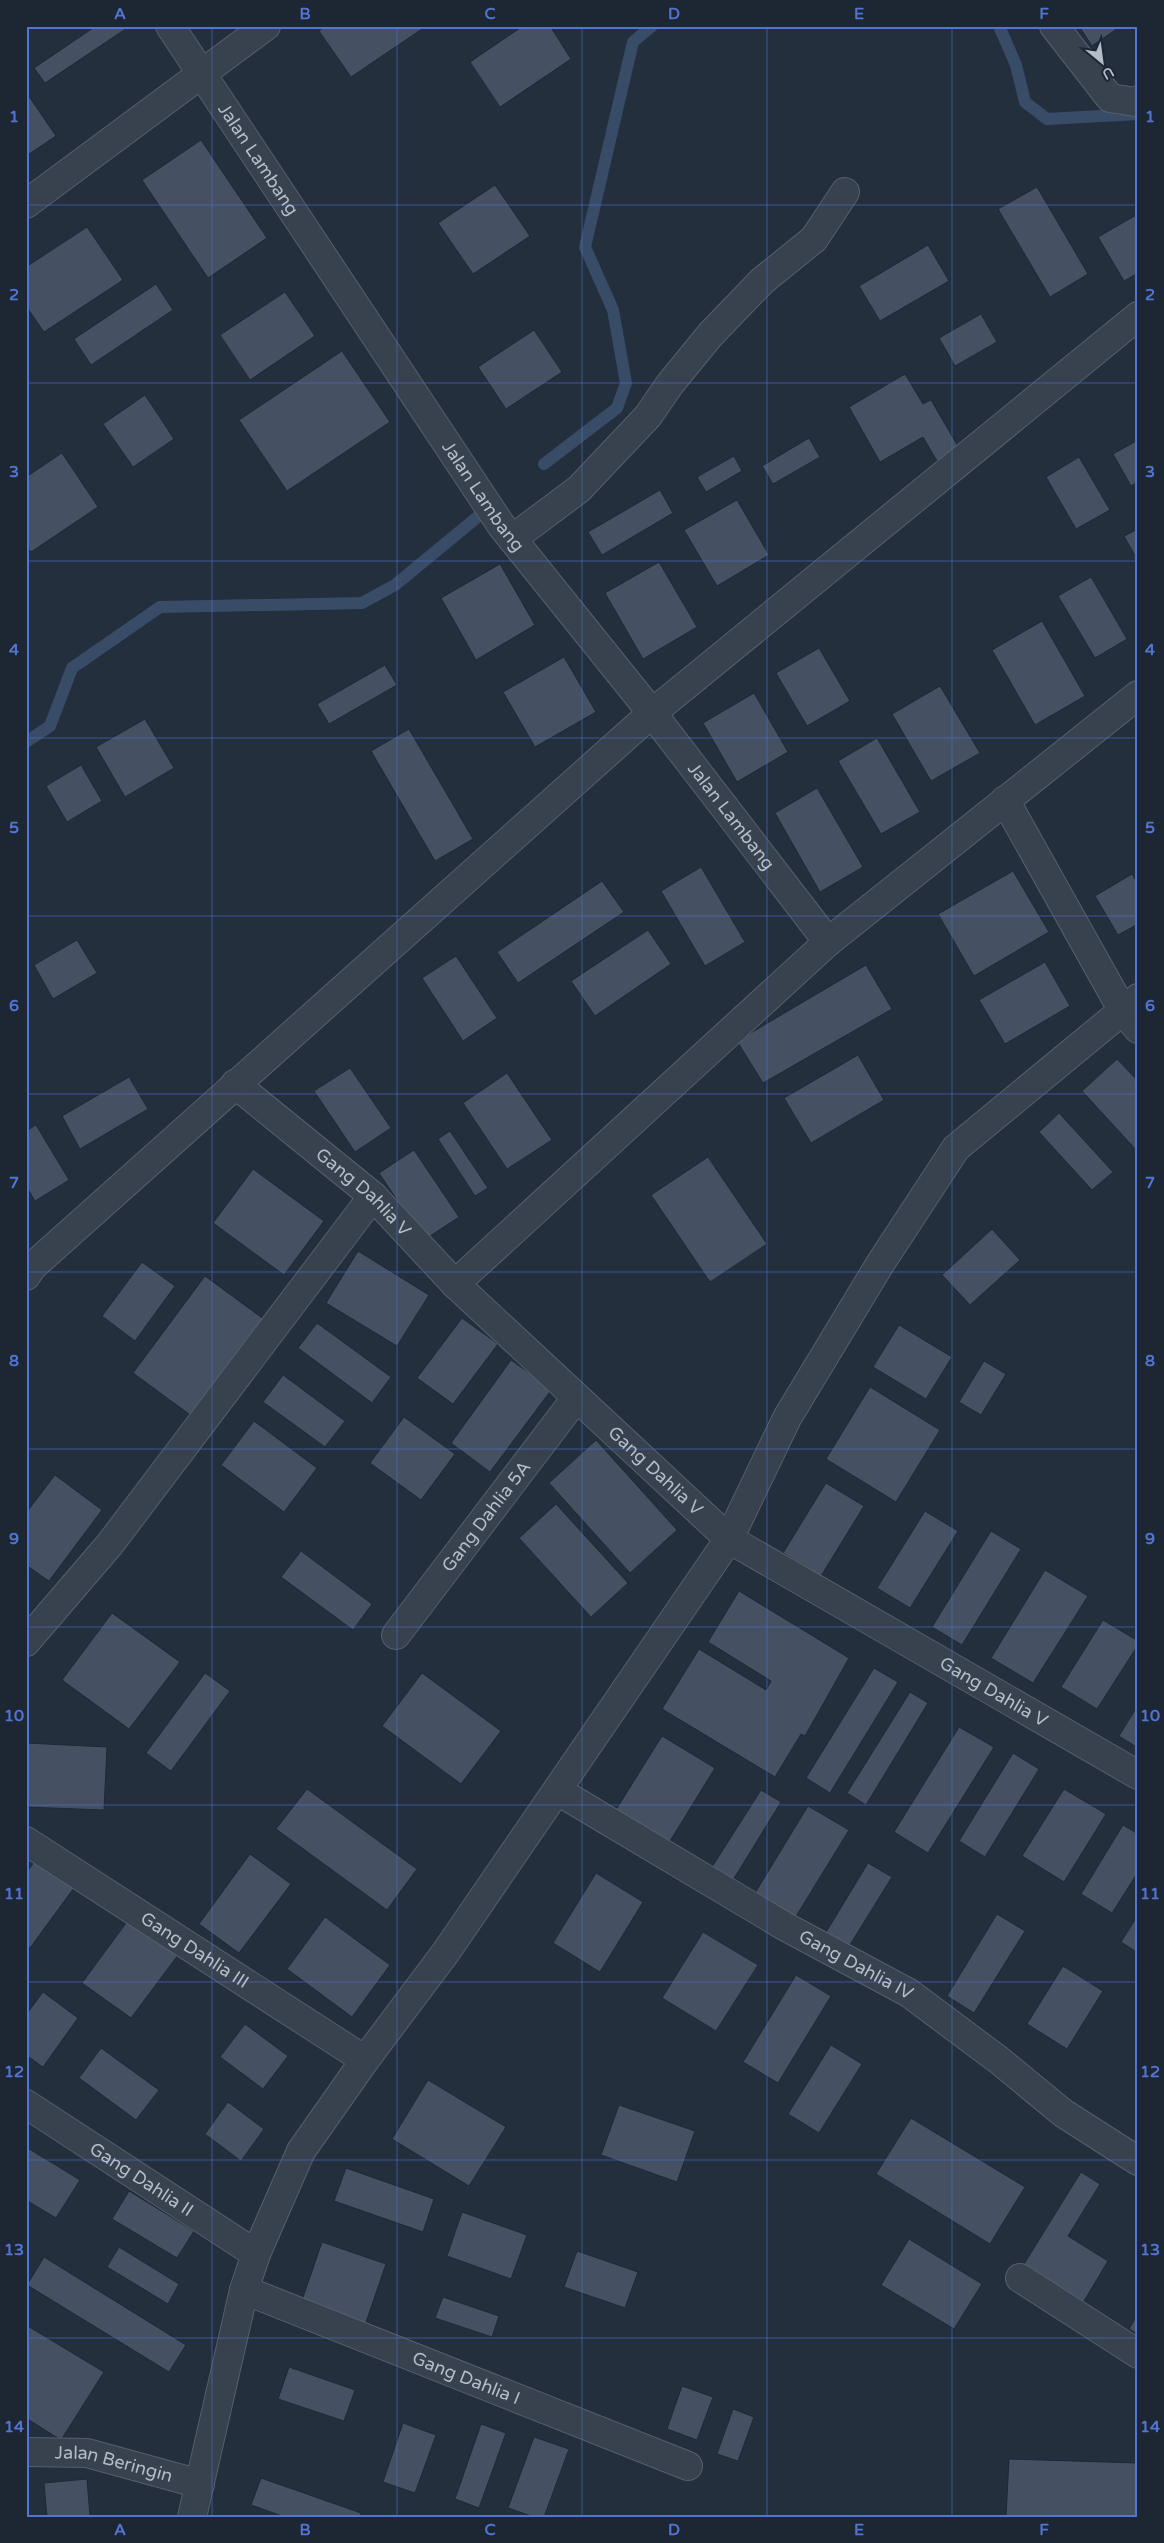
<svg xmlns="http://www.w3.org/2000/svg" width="1164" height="2543" font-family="'Varela Round',sans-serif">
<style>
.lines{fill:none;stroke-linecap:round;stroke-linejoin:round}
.stream{stroke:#394c67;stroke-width:12}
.building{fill:#455162;stroke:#1f2835}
.minor-casing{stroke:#565f6c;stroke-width:30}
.minor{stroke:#38414e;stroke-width:28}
.grid{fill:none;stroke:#5274d3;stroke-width:1;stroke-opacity:0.55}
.labels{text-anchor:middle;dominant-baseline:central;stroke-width:4;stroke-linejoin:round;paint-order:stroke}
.street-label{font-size:18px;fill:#b4bcc9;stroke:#1d2633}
.neatline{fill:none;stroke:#5274d3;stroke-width:2}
.grid-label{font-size:16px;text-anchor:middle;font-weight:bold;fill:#5274d3}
</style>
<rect width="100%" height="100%" fill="#242f3e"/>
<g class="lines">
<!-- stream -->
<path class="stream" d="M999,26L1016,65L1025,102L1047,119L1138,114
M544,464L617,408L626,383L613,310L585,247L633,42L652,26
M26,742L50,726L72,668L160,607L362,603L395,585L492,505"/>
</g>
<!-- building -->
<path class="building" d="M96,26H130L45,83L34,68Z
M325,26H420L422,29L351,77L319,31Z
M523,26H550L571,59L500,107L470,62Z
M1079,26H1121L1092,46Z
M26,92L56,136L26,156Z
M201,140L267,238L208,278L142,180Z
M495,185L530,236L473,274L438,223Z
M1037,187L1088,274L1050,297L998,209Z
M1138,214V273L1124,281L1098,237Z
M87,227L123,280L44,332L26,306V267Z
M928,245L949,281L880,321L859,286Z
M156,284L173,310L91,365L74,339Z
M285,292L315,336L250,380L220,335Z
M981,314L997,342L955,366L939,338Z
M534,330L562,372L506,409L478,367Z
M342,351L390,422L287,491L239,420Z
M905,374L923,404L931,400L959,448L937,461L923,437L880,462L849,407Z
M145,395L174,439L133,467L103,424Z
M809,438L820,457L773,484L762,466Z
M1138,440V482L1131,486L1113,454Z
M62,453L98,507L31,552L26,546V477Z
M734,456L742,471L706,492L697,477Z
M1079,457L1110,510L1076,529L1046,477Z
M660,490L673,513L602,555L588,532Z
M737,500L769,555L717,586L684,530Z
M1138,529V561L1124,536Z
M659,562L697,627L643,659L605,593Z
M500,564L535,625L476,660L441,598Z
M1091,577L1127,639L1095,658L1058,596Z
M1042,621L1085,696L1035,725L992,650Z
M819,648L850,701L807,726L776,673Z
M564,657L596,712L535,747L503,692Z
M385,665L397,685L329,724L317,704Z
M940,686L980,753L931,781L892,714Z
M754,693L788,752L737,782L703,723Z
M145,719L174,768L125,797L96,747Z
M409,729L473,839L435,861L371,751Z
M877,738L920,812L881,834L838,761Z
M81,765L102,801L67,822L46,786Z
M817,788L863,867L820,892L775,813Z
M701,867L745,942L705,966L661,891Z
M1013,871L1049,932L974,976L938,914Z
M1132,874L1138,884V924L1118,935L1095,896Z
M602,881L624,912L518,983L497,952Z
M648,930L671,964L595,1016L571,981Z
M77,940L97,973L53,999L34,965Z
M456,956L497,1018L463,1041L422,978Z
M1045,962L1070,1006L1005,1044L979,1000Z
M866,965L892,1009L763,1083L737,1041Z
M858,1055L884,1100L811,1143L784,1098Z
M1117,1059L1138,1081V1152L1082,1091Z
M350,1068L391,1128L355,1152L314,1091Z
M507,1073L552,1140L507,1169L463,1103Z
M129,1077L148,1109L80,1149L62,1116Z
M1059,1113L1113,1172L1092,1190L1039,1132Z
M36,1125L69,1180L35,1201L26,1186V1131Z
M450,1131L488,1188L475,1196L438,1139Z
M414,1150L459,1217L424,1240L379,1173Z
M708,1157L767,1244L710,1282L651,1195Z
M253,1169L324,1221L284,1275L213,1223Z
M992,1229L1020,1260L970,1305L942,1275Z
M358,1251L429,1295L397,1346L326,1303Z
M142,1262L175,1286L135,1341L102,1316Z
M205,1276L265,1320L193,1417L133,1373Z
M462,1318L498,1344L453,1404L417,1378Z
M317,1323L391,1377L372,1403L298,1348Z
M899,1325L952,1357L926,1399L873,1367Z
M511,1360L552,1389L490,1472L451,1443Z
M984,1361L1006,1374L981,1415L959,1402Z
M283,1375L345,1421L325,1447L263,1402Z
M870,1387L940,1430L896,1502L826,1459Z
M404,1417L455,1454L421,1500L370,1463Z
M254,1421L317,1468L284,1512L221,1465Z
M596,1440L677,1530L630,1573L549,1483Z
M55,1475L102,1510L49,1581L26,1565V1513Z
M826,1483L864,1506L821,1576L783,1553Z
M556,1504L628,1583L591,1617L519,1538Z
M925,1511L958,1531L910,1608L877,1588Z
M991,1531L1021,1549L962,1645L932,1627Z
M301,1551L372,1604L353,1630L281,1577Z
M1045,1570L1088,1596L1033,1683L991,1658Z
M739,1591L849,1658L805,1736L801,1734L775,1777L662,1709L699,1649L766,1690L771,1681L708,1642Z
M112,1613L180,1662L129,1729L62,1680Z
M1103,1620L1138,1641V1645L1097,1709L1061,1687Z
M874,1668L898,1682L830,1793L806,1778Z
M205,1673L230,1691L171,1771L146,1753Z
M422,1673L501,1731L461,1784L382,1726Z
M910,1692L928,1703L866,1805L847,1793Z
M1138,1705V1748L1119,1736Z
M959,1727L994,1747L928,1853L894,1832Z
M662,1736L715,1768L667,1846L614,1813Z
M26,1743L107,1747L104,1810L26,1807Z
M1013,1753L1039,1769L985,1857L959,1841Z
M307,1789L417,1869L387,1910L276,1829Z
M1064,1789L1106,1814L1064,1882L1022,1856Z
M761,1790L781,1802L733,1880L712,1867Z
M808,1806L849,1830L795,1918L755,1893Z
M1123,1825L1138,1834V1872L1112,1913L1081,1894Z
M41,1853L79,1881L30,1948L26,1945V1873Z
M250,1854L291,1884L239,1953L199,1924Z
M868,1863L892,1877L848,1948L825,1934Z
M596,1873L643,1902L600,1972L553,1943Z
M997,1914L1025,1931L974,2013L947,1996Z
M132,1915L181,1951L131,2018L82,1983Z
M1138,1915V1953L1121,1942Z
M325,1917L390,1965L352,2017L287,1969Z
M703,1932L758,1965L716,2031L662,1998Z
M1063,1966L1103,1991L1067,2049L1027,2024Z
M796,1975L831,1996L778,2083L743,2062Z
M43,1992L78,2018L43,2067L26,2055V2015Z
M245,2024L288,2056L263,2089L220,2057Z
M831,2045L862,2064L819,2133L788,2114Z
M101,2048L159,2090L136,2120L79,2078Z
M428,2080L506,2127L469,2186L392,2139Z
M228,2102L264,2129L241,2161L205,2134Z
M619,2105L695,2131L677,2182L601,2155Z
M911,2118L1025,2187L990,2244L876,2174Z
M26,2147L80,2180L56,2218L26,2200Z
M346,2168L434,2199L423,2232L334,2201Z
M1081,2172L1100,2184L1068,2236L1108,2261L1081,2306L1021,2269Z
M129,2191L194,2231L177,2258L112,2219Z
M462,2212L527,2235L511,2279L447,2256Z
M909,2239L982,2284L954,2329L881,2285Z
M322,2242L386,2264L363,2331L299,2309Z
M119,2247L179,2284L168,2304L107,2267Z
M577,2251L638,2272L625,2308L564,2287Z
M44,2257L186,2345L169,2372L27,2285Z
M443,2297L499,2316L492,2337L435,2318Z
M1138,2314V2334L1129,2329Z
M26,2325L104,2372L61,2440L26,2418Z
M289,2367L355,2390L344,2421L278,2399Z
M682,2386L713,2397L697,2440L667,2429Z
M733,2409L754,2417L738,2461L717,2454Z
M403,2423L436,2435L415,2493L383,2482Z
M481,2424L506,2433L479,2508L455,2499Z
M534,2437L569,2449L544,2517H534L508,2508Z
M1009,2459L1138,2463V2517H1006Z
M261,2478L361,2513L360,2517H285L251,2505Z
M87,2479L90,2517H47L44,2483Z"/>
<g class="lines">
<defs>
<g id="minor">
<path id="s1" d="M170,26L501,525L652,713L828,942"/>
<path d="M1054,26L1110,98L1135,102L1138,100"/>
<path d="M26,204L266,26"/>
<path d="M512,539L579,489L648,416L670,384L710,335L762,281L814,239L845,192"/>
<path d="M1005,800L1123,1011L1138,1029"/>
<path id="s2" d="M235,1084L373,1196L455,1284L729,1539L1138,1775"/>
<path d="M26,1276L33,1266L652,713L1138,316"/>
<path d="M455,1284L828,942L1138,695"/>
<path id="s3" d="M396,1635L576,1398"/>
<path d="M26,1642L110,1544L373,1196"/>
<path id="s4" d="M558,1791L786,1927L909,1993L1000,2061L1063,2113L1138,2161"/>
<path id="s5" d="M26,1841L365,2060"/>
<path id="s6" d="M26,2104L256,2254"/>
<path d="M1020,2278L1138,2354"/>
<path id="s7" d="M244,2290L688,2466"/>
<path id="s8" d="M26,2452L87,2453L200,2484"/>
<path d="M192,2517L244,2290L256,2254L301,2151L365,2060L446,1952L729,1539L787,1418L880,1264L956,1148L1138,998"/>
</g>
</defs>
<!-- minor casing -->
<use href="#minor" class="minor-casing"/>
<!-- minor -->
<use href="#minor" class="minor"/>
</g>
<!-- grid -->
<path class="grid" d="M212,26V2517M397,26V2517M582,26V2517M767,26V2517M952,26V2517M26,205H1138M26,383H1138M26,561H1138M26,738H1138M26,916H1138M26,1094H1138M26,1272H1138M26,1449H1138M26,1627H1138M26,1805H1138M26,1982H1138M26,2160H1138M26,2338H1138"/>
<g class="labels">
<!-- street labels -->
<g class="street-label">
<text stroke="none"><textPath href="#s1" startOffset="160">Jalan Lambang</textPath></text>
<text stroke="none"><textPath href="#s1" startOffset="565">Jalan Lambang</textPath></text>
<text stroke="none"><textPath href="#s1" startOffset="970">Jalan Lambang</textPath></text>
<text stroke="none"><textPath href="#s2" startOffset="168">Gang Dahlia V</textPath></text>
<text stroke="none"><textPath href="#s2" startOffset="572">Gang Dahlia V</textPath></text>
<text stroke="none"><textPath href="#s3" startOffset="149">Gang Dahlia 5A</textPath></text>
<text stroke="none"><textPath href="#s2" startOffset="978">Gang Dahlia V</textPath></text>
<text stroke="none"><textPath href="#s5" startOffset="201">Gang Dahlia III</textPath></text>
<text stroke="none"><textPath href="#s4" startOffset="345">Gang Dahlia IV</textPath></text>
<text stroke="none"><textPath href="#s6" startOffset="138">Gang Dahlia II</textPath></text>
<text stroke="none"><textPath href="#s7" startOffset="239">Gang Dahlia I</textPath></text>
<text stroke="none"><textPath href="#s8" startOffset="89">Jalan Beringin</textPath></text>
</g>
</g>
<!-- border -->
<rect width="1164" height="2543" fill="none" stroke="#1d2633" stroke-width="55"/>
<!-- north arrow -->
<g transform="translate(1102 62) rotate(151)" stroke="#1d2633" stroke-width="4" paint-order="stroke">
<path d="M0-4L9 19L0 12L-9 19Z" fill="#b4bcc9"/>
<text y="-8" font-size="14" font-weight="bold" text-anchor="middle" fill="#b4bcc9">U</text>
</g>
<rect x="28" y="28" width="1108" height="2488" class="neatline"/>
<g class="grid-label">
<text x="120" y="19">A</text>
<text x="305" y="19">B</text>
<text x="490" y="19">C</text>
<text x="674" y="19">D</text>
<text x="859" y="19">E</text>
<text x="1044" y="19">F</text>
<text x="14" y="122">1</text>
<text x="1150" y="122">1</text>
<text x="14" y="300">2</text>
<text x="1150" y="300">2</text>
<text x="14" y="477">3</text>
<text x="1150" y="477">3</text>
<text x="14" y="655">4</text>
<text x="1150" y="655">4</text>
<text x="14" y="833">5</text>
<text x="1150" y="833">5</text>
<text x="14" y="1011">6</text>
<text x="1150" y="1011">6</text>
<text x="14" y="1188">7</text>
<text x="1150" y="1188">7</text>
<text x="14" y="1366">8</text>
<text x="1150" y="1366">8</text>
<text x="14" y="1544">9</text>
<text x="1150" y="1544">9</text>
<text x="14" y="1721">10</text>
<text x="1150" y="1721">10</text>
<text x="14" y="1899">11</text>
<text x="1150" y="1899">11</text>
<text x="14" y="2077">12</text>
<text x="1150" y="2077">12</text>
<text x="14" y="2255">13</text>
<text x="1150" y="2255">13</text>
<text x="14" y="2432">14</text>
<text x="1150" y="2432">14</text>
<text x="120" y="2535">A</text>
<text x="305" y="2535">B</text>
<text x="490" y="2535">C</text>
<text x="674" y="2535">D</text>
<text x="859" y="2535">E</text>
<text x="1044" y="2535">F</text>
</g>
</svg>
